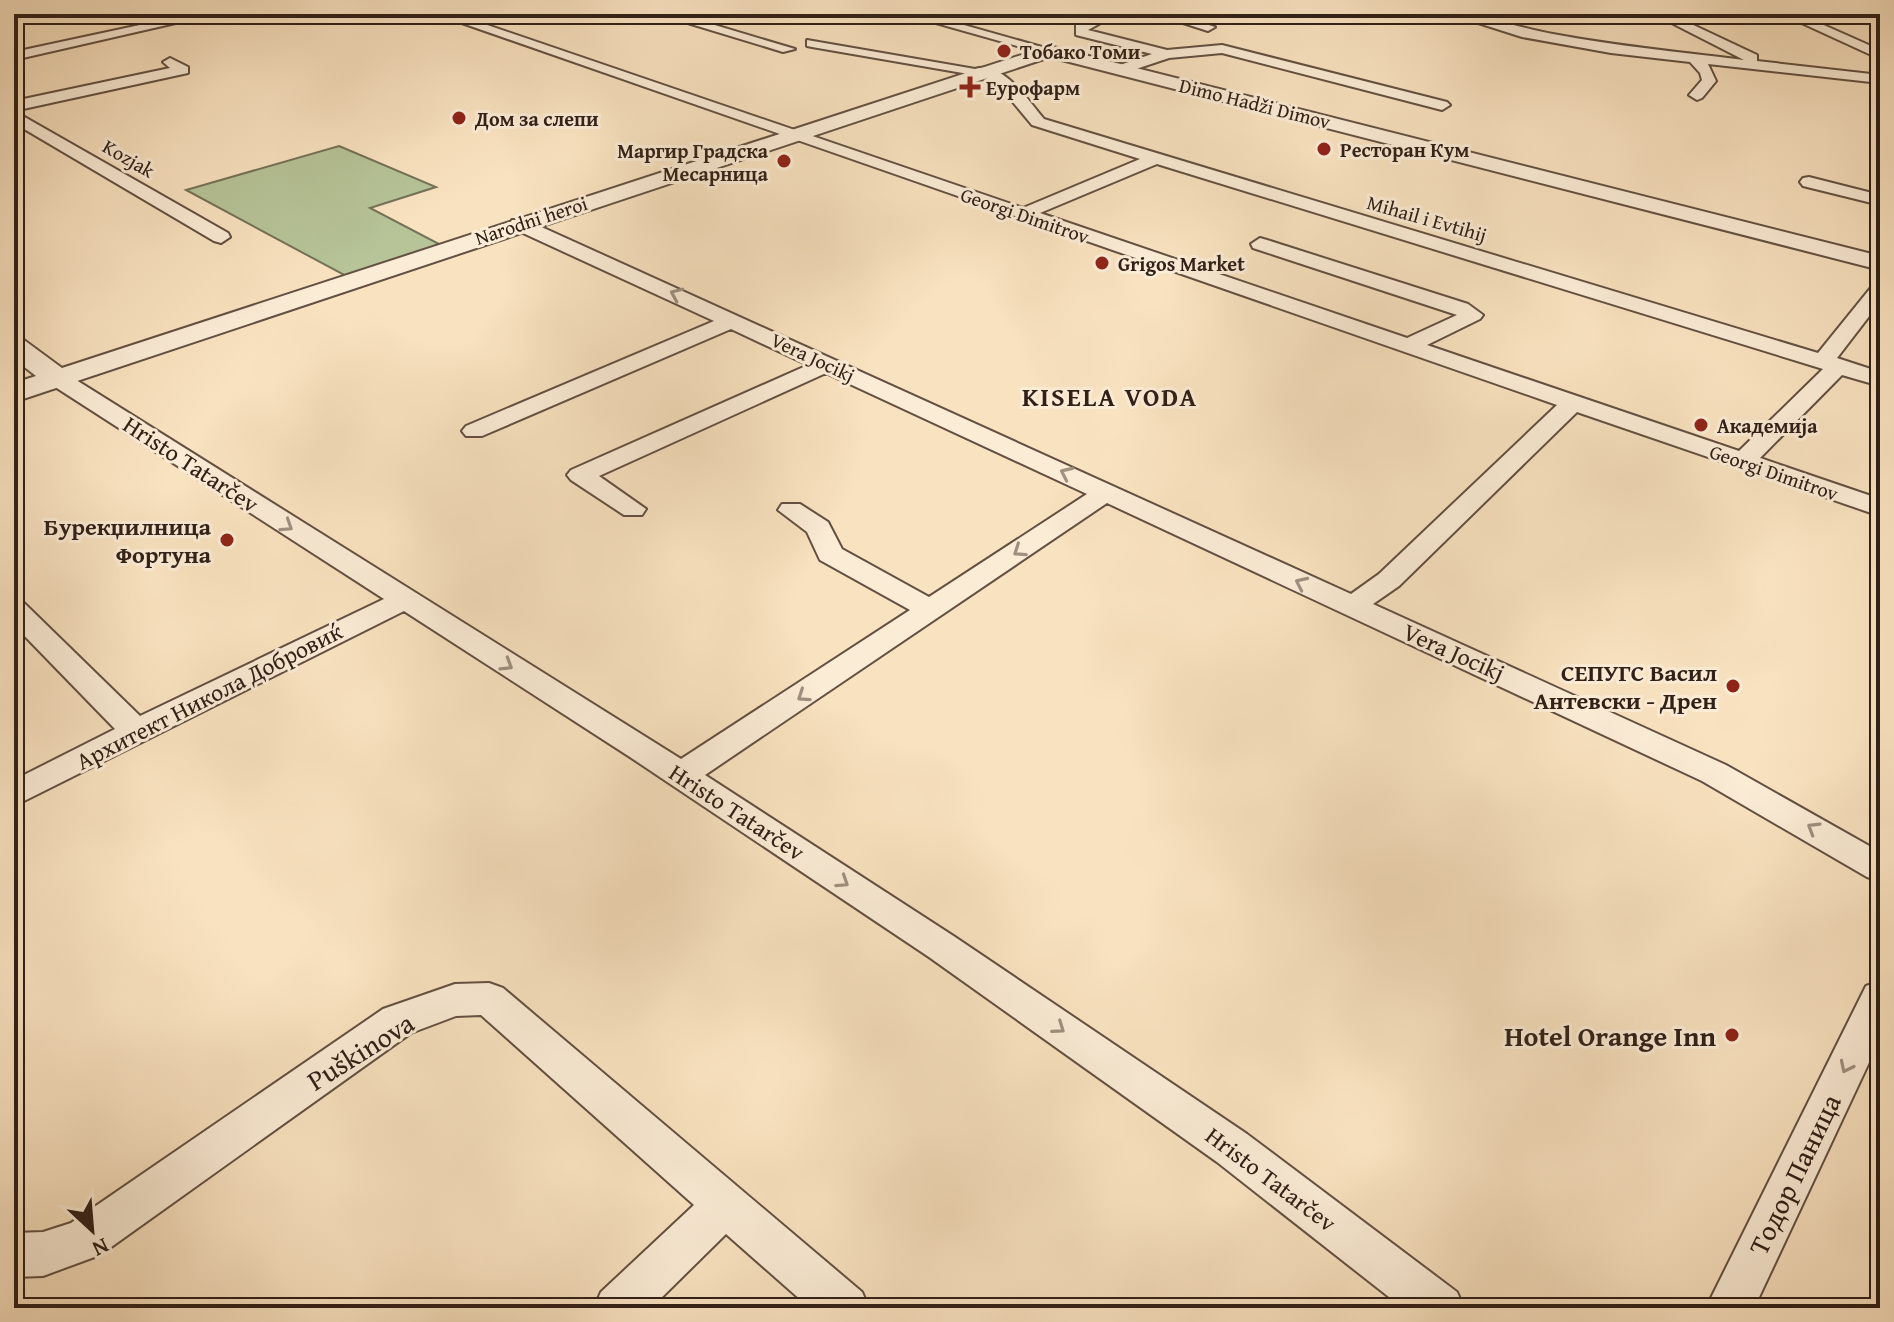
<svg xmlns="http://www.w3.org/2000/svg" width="1894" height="1322" font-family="'Gentium Book Plus',serif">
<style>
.green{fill:#b6c498;stroke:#747258;stroke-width:2}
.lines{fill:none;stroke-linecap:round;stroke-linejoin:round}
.minor-casing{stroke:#635042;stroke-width:4}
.tertiary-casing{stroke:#635042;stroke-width:4}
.minor{fill:#fbecd6;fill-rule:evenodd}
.tertiary{fill:#fbecd6;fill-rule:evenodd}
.oneway{stroke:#a09080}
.poi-dot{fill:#8f2418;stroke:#fbecd6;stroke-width:3}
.labels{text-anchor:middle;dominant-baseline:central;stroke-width:6;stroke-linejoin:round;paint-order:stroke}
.far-poi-label{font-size:20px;font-weight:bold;fill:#312018;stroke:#fbecd6;text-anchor:start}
.far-street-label{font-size:20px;fill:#312018;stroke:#fbecd6}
.street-label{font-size:24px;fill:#312018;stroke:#fbecd6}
.poi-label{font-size:24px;font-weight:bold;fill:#312018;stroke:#fbecd6;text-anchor:end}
.far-district-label{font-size:26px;font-weight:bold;letter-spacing:2px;fill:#312018;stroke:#fbecd6}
.near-poi-label{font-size:28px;font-weight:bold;fill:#312018;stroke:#fbecd6;text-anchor:end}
.near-street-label{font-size:28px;fill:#312018;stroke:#fbecd6}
</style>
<rect width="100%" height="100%" fill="#f9e2c0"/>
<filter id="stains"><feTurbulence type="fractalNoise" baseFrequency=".0025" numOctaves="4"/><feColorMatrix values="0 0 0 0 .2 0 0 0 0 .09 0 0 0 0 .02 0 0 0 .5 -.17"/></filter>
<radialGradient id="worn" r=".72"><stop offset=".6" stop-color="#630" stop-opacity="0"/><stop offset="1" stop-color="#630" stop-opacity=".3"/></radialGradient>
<!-- green -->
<path class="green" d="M339,146L436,187L370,208L441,245L346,276L186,190Z"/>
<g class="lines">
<defs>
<path id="minor" d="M14,14H40L14,22Z
M191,14H215L14,60V52Z
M436,14H455L1023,208L1140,159L1032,125L997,83L980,76L812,47L807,46V40L975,69C1003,60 1028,101 1044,119L1818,353L1873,285L1880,283V302L1837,358L1880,372V386L1842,375L1760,458L1880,499V516L1577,412L1399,586L1373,604L1726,765L1880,852V881L1867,877L1702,781L1107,503L705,775L955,937L1247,1134L1457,1292L1464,1308H1403L1217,1162L929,957L630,757L404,611L14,806V780L115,729L14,625V600L24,603L140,716L384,599L49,383L46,378L49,373H65L681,759L910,610L820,560L807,532L778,510L782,504H800L828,522L842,549L929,597L1087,494L826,373L599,476L646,509L642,515H624L571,480L567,475L571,470L808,365L731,329L482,436H466L462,431L466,426L714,321L512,228L510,224L512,220H526L1351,594L1379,574L1557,405ZM1157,164L1823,369L1739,451L1427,345L1480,319L1483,315L1468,304L1267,240L1260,238L1251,244L1253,248L1457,315L1407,338L1040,213Z
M658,14H678L795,49L783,52Z
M904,14H925L1056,51L1049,55Z
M1100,14H1117L1088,30L1167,50L1222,45L1447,102L1450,105L1442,110L1222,53L1169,58L1127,72H1117V66L1152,54L1076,35V24Z
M1155,14H1176L1215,27L1208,31Z
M1450,14C1485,14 1518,28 1553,34C1616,46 1680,52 1744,60L1656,15L1670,14L1757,55V61L1880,75V83L1708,64L1716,81L1702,98L1697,100L1689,95L1702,80L1700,73L1690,62L1611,53L1522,37Z
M1782,14H1799L1880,50V59Z
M170,58L188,67V73L14,111V101L170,68L163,62Z
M14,111L228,233L230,237L221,243L214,241L14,123Z
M1809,177L1880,195V205L1803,186L1800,182L1803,178Z
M1880,981V1039L1754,1308H1706L1866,986Z
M489,983L503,988L862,1292L869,1308H810L726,1234L651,1308H594L601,1292L694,1205L481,1015L456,1016L411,1033L100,1255L43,1276L14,1277V1233L43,1232L71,1223L383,1009L455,984Z"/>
<path id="tertiary" d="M1049,46L1880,256V270L1050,57L14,402V383L36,376L14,359V338L24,340L62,368Z"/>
</defs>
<!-- minor casing -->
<use href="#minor" class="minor-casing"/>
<!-- tertiary casing -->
<use href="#tertiary" class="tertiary-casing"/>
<!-- minor -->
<use href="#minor" class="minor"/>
<!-- tertiary -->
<use href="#tertiary" class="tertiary"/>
</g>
<!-- one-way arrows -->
<defs><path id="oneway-chevron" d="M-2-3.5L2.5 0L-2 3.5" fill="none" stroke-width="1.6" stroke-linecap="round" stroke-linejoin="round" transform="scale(2)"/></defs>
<g class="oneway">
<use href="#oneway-chevron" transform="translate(676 294) rotate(-156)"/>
<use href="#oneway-chevron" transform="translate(1066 473) rotate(-155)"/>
<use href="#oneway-chevron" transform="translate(287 526) rotate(33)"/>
<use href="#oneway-chevron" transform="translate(1019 551) rotate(146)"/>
<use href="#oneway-chevron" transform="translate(1301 583) rotate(-155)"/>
<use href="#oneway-chevron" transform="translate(507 665) rotate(32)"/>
<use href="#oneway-chevron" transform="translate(803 696) rotate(146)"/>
<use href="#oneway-chevron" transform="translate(1813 828) rotate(-149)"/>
<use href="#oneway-chevron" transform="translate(843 882) rotate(33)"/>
<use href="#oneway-chevron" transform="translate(1059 1028) rotate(35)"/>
<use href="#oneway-chevron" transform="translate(1846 1067) rotate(116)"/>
</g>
<!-- markers -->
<g class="poi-dot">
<circle cx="1004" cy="51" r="8"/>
<path d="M966 75h8v8h8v8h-8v8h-8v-8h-8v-8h8z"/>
<circle cx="459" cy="118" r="8"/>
<circle cx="1324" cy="149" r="8"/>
<circle cx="784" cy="161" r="8"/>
<circle cx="1102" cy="263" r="8"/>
<circle cx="1701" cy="425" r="8"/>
<circle cx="227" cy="540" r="8"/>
<circle cx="1733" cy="686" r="8"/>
<circle cx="1732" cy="1035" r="8"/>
</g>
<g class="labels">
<!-- far-poi labels -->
<g class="far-poi-label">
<text x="1020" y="51">Тобако Томи</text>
<text x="986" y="87">Еурофарм</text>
<text x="475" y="118">Дом за слепи</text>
<text x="1340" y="149">Ресторан Кум</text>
<text x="768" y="150" text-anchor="end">Маргир Градска<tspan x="768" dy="23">Месарница</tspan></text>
<text x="1118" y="263">Grigos Market</text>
<text x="1717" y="425">Академија</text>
</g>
<!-- far-street labels -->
<g class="far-street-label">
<text transform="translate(1255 103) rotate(14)">Dimo Hadži Dimov</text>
<text transform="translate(129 158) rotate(30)">Kozjak</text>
<text transform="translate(1025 215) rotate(19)">Georgi Dimitrov</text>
<text transform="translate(1427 218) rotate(16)">Mihail i Evtihij</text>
<text transform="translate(531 220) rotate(-18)">Narodni heroi</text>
<text transform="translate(813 357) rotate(25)">Vera Jocikj</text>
<text transform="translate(1774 472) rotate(19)">Georgi Dimitrov</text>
</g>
<!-- street labels -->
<g class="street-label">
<text transform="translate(191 464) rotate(33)">Hristo Tatarčev</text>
<text transform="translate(1454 652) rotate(24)">Vera Jocikj</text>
<text transform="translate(209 696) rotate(-27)">Архитект Никола Добровиќ</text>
<text transform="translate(737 812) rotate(33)">Hristo Tatarčev</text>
<text transform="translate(1271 1179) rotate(37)">Hristo Tatarčev</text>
</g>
<!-- poi labels -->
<g class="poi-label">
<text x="211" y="526">Бурекџилница<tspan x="211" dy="28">Фортуна</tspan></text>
<text x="1717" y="672">СЕПУГС Васил<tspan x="1717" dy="28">Антевски - Дрен</tspan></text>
</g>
<!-- far-district labels -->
<g class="far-district-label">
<text x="1110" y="396">KISELA VODA</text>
</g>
<!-- near-poi labels -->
<g class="near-poi-label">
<text x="1716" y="1035">Hotel Orange Inn</text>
</g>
<!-- near-street labels -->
<g class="near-street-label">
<text transform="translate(360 1051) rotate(-32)">Puškinova</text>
<text transform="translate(1794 1174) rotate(-64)">Тодор Паница</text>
</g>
</g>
<!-- margin -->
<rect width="1894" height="1322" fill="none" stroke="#f9e2c0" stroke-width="48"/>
<rect x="16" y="16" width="1862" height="1290" fill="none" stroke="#312018" stroke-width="4"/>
<rect x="24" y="24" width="1846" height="1274" fill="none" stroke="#312018" stroke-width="2"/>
<!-- north arrow -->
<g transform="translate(92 1230) rotate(154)" stroke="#fbecd6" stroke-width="6" paint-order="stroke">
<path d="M0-6L14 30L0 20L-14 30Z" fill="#312018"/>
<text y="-12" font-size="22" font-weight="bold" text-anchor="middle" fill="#312018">N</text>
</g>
<rect width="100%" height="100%" filter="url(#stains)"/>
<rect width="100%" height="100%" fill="url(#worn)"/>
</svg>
